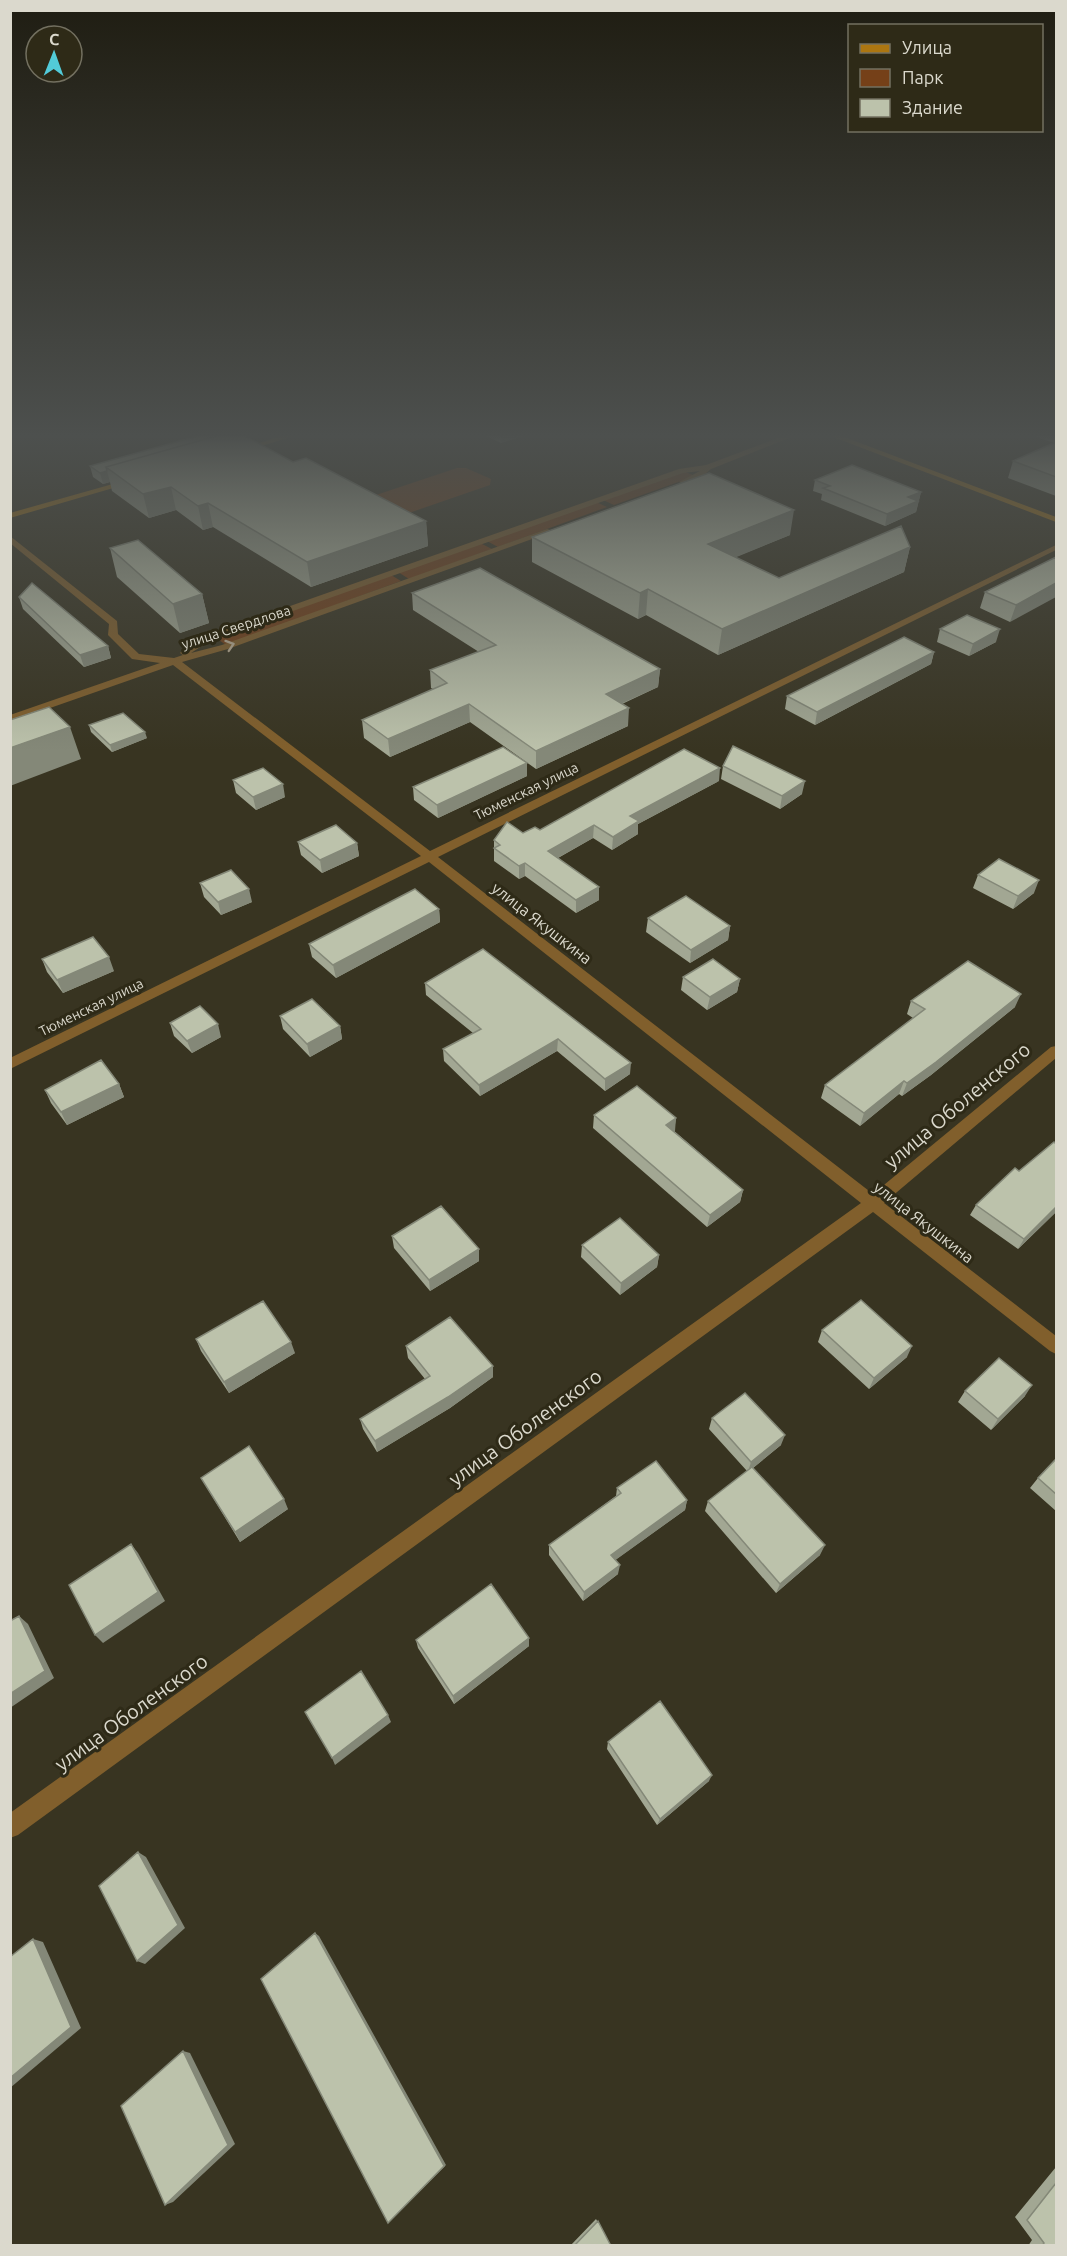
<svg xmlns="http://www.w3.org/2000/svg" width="1067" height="2256" font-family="Ubuntu,sans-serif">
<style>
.green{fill:#754018}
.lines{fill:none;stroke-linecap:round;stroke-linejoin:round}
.minor{fill:#815f2c;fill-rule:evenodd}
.secondary{fill:#ac7611;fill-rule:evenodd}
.wall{fill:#a2a793}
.shaded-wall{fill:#848878}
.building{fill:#bcc2ab;stroke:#848878;stroke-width:1.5}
.oneway{stroke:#bcae95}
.labels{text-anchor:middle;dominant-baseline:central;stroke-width:6;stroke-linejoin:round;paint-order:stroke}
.far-street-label{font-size:14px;fill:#dbd9cd;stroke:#2e2a17}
.street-label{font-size:16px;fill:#dbd9cd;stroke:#2e2a17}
.near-street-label{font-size:20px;fill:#dbd9cd;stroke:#2e2a17}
</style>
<rect width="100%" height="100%" fill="#383421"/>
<!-- green -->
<path class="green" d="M457,468H466L491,479L490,485L406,514L373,496Z
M683,471L695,476L614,505L603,500Z
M596,502L607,507L498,547L487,541Z
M480,543L492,549L409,579L398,572Z
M391,575L401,581L226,645L216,638Z"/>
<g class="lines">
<!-- minor -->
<path class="minor" d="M786,435H797L711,469C703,476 689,488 679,482L700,471L683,473L211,640L191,653L222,645L547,529L554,531L228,649L182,662L430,851L1056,545V550L438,857L873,1194L1051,1047L1056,1046V1058L884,1203L1056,1336V1354L1050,1351L873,1212L18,1835L10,1838V1813L861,1203L429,862L10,1069V1058L421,856L173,665L10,722V715L160,663L132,659L108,635L109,624L10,543V536L117,621L118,634L139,654L174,658L183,655L180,653L182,651L205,636L679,469L706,465Z"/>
<!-- secondary -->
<path class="secondary" d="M284,435H297L242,452L238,450Z
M828,435H839L1056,517V522Z
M127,480L134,482L10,518V513Z"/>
</g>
<!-- wall -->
<path class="wall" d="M484,435H526L501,443Z
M1031,435H1056V496L1008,478L1013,461L1054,443Z
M293,462L426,521L428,546L311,587L213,527L203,530L176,510L149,518L112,491L110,482L103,484L93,477L90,466Z
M815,480L921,492L916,512L885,526L821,500L822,494L813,491Z
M790,535L735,557L779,578L910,547L904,572L718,655L646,615L638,619L532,562V537Z
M110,548L202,594L209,623L180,633L117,577Z
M1056,557L1010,622L980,608L985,592Z
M412,593L660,669L658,687L622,704L628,726L536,769L470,722L390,757L364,738L362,720L433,689L431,688L430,670L479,652L413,610Z
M19,597L108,646L111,658L84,667L23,609Z
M940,629L996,642L969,656L937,642Z
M934,652L931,664L815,725L785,709L787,696Z
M89,725L147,738L112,752L91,732Z
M527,763V776L438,818L414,800L413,787Z
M723,766L802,794L780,809L721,779Z
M233,780L285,797L256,810L236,793Z
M719,781L638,824V834L612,850L593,838L558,858L599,887V900L576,913L525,876L519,879L494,861V840L540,830Z
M298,842L357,843L359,856L322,873L301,855Z
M978,875L1034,893L1013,909L973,888Z
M200,883L252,902L221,915L204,897Z
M439,909L440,922L336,978L312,957L309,944Z
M648,918L730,926L728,940L690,963L646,932Z
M483,949L630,1074L605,1091L557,1051L480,1096L444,1061L443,1049L473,1033L426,995L425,983Z
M42,959L114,971L63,993L47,972Z
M683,977L740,979L737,992L707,1010L681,990Z
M911,1001L1015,1007L931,1075L902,1096L899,1094L860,1126L821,1098L825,1085L913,1018L907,1014Z
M280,1016L340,1026L342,1039L310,1057L283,1029Z
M170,1023L221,1037L192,1053L174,1036Z
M119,1084L124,1097L67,1125L51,1103L45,1090Z
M594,1115L676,1118L674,1131L743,1190L740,1202L707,1227L593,1128Z
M1019,1171L1056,1212L1018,1249L970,1215L976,1205Z
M392,1236L479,1249V1261L430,1291L394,1248Z
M582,1245L659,1255L657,1267L620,1295L581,1257Z
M822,1330L907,1357L869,1389L818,1342Z
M196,1339L295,1353L229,1393L201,1351Z
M406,1346L493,1366V1377L450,1408L377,1452L363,1429L360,1419L425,1379L408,1358Z
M965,1391L1025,1396L991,1430L958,1402Z
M712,1418L781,1445L753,1468L820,1555L776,1593L705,1511L708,1501L747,1471L709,1429Z
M1056,1459V1511L1030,1488L1038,1478Z
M201,1478L288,1509L240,1542Z
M617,1488L687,1500L685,1510L615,1560L618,1574L583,1601L549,1555V1545L616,1496Z
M416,1640L529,1646L454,1704L418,1648Z
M608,1742L709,1781L657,1825L607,1749Z
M1056,2167V2246H1028L1032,2240L1015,2217Z
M596,2219L611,2246H570Z"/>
<!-- shaded-wall -->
<path class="shaded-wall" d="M501,435H526L501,443Z
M107,471L110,482L103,484L100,473Z
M171,487L176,510L149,518L143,494Z
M921,492L916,512L885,526L887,514L908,497Z
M208,503L213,527L203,530L198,506Z
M794,510L790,535L705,570L708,544Z
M426,521L428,546L311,587L307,562Z
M910,547L904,572L718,655L722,629Z
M1056,583V597L1010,622L1016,605Z
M648,589L646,615L638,619L640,593Z
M202,594L209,623L180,633L173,604Z
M1000,629L996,642L969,656L973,644Z
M108,646L111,658L84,667L80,655Z
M934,652L931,664L815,725L817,712Z
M660,669L658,687L605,711L606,694Z
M469,704L470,722L390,757L388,739Z
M629,708L628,726L536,769V751Z
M70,727L81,759L10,786V748Z
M145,732L147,738L112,752L110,745Z
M527,763V776L438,818L437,805Z
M720,768L719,781L638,824V834L612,850L613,837L630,816Z
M805,781L802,794L780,809L782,796Z
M283,784L285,797L256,810L253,797Z
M594,825L593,838L547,864L548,851Z
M357,843L359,856L322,873L320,860Z
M525,863V876L519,879V866Z
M1039,880L1034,893L1013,909L1018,896Z
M599,887V900L576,913V900Z
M249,889L252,902L221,915L218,902Z
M439,909L440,922L336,978L333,965Z
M730,926L728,940L690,963L691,950Z
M109,957L114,971L63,993L57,980Z
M740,979L737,992L707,1010L710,997Z
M1021,994L1015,1007L931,1075L902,1096L907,1083Z
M218,1024L221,1037L192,1053L187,1041Z
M340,1026L342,1039L310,1057L307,1044Z
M558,1039L557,1051L480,1096L479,1085Z
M631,1063L630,1074L605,1091V1079Z
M904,1081L899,1094L860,1126L864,1113Z
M119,1084L124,1097L67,1125L61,1112Z
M676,1118L675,1131L665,1138L666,1125Z
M743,1190L740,1202L707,1227L710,1215Z
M1056,1207V1212L1018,1249L1024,1239Z
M479,1249V1261L430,1291L429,1280Z
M659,1255L657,1267L620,1295L621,1283Z
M291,1342L295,1353L229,1393L224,1382Z
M912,1346L907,1357L869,1389L874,1378Z
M493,1366V1377L450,1408L377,1452L375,1441Z
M1032,1385L1025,1396L991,1430L998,1419Z
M785,1435L781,1445L748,1472L751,1462Z
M284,1499L288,1509L240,1542L235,1532Z
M687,1500L685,1510L610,1564L611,1555Z
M131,1544L138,1553L165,1601L103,1643L95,1635Z
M825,1545L820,1555L776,1593L780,1584Z
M620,1565L618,1574L583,1601L584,1592Z
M19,1616L28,1624L54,1678L10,1708V1694Z
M529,1638V1646L454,1704L453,1696Z
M388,1715L391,1722L335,1765L332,1758Z
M712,1775L709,1781L657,1825L660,1819Z
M138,1852L146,1857L185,1928L145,1964L137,1961Z
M315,1933L319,1936L446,2165L388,2223Z
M33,1939L43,1942L81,2028L10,2088V2078Z
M183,2051L190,2053L235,2144L173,2202L165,2205Z"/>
<!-- building -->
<path class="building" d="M201,435H220L106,467L107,471L100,473L90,466Z
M220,435H243L293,462L306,458L426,521L307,562L208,503L198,506L171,487L143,494L106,467Z
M1056,442V477L1013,461Z
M852,465L921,492L908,497L918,501L887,514L823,488L830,486L815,480Z
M709,473L794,510L708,544L779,578L901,526L910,547L722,629L648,589L640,593L532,537Z
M138,540L202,594L173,604L110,548Z
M1056,557V583L1016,605L985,592Z
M480,568L660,669L606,694L629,708L536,751L469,704L388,739L362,720L447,683L430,670L496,645L412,593Z
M32,583L108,646L80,655L19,597Z
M967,615L1000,629L973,644L940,629Z
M904,637L934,652L817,712L787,696Z
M49,707L70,727L10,748V720Z
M123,713L145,732L110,745L89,725Z
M733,746L805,781L782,796L723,766Z
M503,747L527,763L437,805L413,787Z
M684,749L720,768L630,816L639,821L613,837L594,825L548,851L599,887L576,900L525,863L519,866L494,848L500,845L494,840L507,822L523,833L535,827L540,830Z
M263,768L283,784L253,797L233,780Z
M336,825L357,843L320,860L298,842Z
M999,859L1039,880L1018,896L978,875Z
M231,870L249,889L218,902L200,883Z
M415,889L439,909L333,965L309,944Z
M686,896L730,926L691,950L648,918Z
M93,937L109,957L57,980L42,959Z
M483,949L631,1063L605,1079L558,1039L479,1085L443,1049L481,1029L425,983Z
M713,959L740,979L710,997L683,977Z
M968,961L1021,994L936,1062L907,1083L904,1081L864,1113L825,1085L925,1009L911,1001Z
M312,999L340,1026L307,1044L280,1016Z
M200,1006L218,1024L187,1041L170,1023Z
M101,1060L119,1084L61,1112L45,1090Z
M637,1086L676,1118L666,1125L743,1190L710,1215L594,1115Z
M1054,1142L1056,1144V1207L1024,1239L976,1205L1015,1168L1019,1171Z
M441,1206L479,1249L429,1280L392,1236Z
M620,1218L659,1255L621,1283L582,1245Z
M861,1300L912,1346L874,1378L822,1330Z
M263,1301L291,1342L224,1382L196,1339Z
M450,1317L493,1366L448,1397L375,1441L360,1419L430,1376L406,1346Z
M999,1358L1032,1385L998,1419L965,1391Z
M745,1393L785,1435L751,1462L712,1418Z
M249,1446L284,1499L235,1532L201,1478Z
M1056,1459V1494L1038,1478Z
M656,1461L687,1500L611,1555L620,1565L584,1592L549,1545L621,1493L617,1488Z
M752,1467L825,1545L780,1584L708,1501Z
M131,1544L158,1592L95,1635L69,1585Z
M491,1584L529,1638L453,1696L416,1640Z
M19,1616L45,1671L10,1694V1621Z
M361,1671L388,1715L332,1758L305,1712Z
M660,1701L712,1775L660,1819L608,1742Z
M138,1852L178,1925L137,1961L99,1886Z
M315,1933L444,2166L388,2223L261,1979Z
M33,1939L71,2027L10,2078V1957Z
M183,2051L228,2145L165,2205L121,2106Z
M1056,2183V2246H1042L1044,2243L1027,2220Z
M598,2221L611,2246H574Z"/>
<!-- one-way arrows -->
<defs><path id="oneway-chevron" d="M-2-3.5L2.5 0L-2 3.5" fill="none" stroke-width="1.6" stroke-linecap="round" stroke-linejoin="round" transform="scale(1.5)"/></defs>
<use class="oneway" href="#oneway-chevron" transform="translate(230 645) rotate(-18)"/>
<!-- sky -->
<linearGradient id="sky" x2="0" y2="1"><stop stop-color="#1f1d12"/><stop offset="0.58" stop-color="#4d504e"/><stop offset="1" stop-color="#4d504e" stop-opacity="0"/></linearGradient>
<rect width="1067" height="751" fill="url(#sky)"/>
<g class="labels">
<!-- far-street labels -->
<g class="far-street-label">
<text transform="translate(236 627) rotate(-18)">улица Свердлова</text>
<text transform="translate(526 791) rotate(-26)">Тюменская улица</text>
<text transform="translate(91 1007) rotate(-26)">Тюменская улица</text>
</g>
<!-- street labels -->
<g class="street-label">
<text transform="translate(542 923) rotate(38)">улица Якушкина</text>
<text transform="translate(924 1222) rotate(38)">улица Якушкина</text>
</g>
<!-- near-street labels -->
<g class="near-street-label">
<text transform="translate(957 1105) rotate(-40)">улица Оболенского</text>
<text transform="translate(525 1427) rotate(-36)">улица Оболенского</text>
<text transform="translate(131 1712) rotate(-36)">улица Оболенского</text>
</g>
</g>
<!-- border -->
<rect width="1067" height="2256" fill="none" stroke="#dbd9cd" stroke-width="24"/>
<!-- legend -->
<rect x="848" y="24" width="195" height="108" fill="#2e2a17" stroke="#737060" stroke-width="1.5"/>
<rect x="860" y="44" width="30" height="9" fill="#ac7611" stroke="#737060" stroke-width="1.5"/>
<text x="902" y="54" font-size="18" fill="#dbd9cd">Улица</text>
<rect x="860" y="69" width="30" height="18" fill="#754018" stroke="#737060" stroke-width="1.5"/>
<text x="902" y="84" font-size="18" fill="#dbd9cd">Парк</text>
<rect x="860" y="99" width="30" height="18" fill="#bcc2ab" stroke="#737060" stroke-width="1.5"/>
<text x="902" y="114" font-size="18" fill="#dbd9cd">Здание</text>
<!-- north arrow -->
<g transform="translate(54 54) rotate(1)"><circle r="28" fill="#2e2a17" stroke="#737060" stroke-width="1.5"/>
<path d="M0-4.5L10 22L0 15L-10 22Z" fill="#52cbd8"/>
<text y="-9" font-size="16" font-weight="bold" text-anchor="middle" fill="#dbd9cd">С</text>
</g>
</svg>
